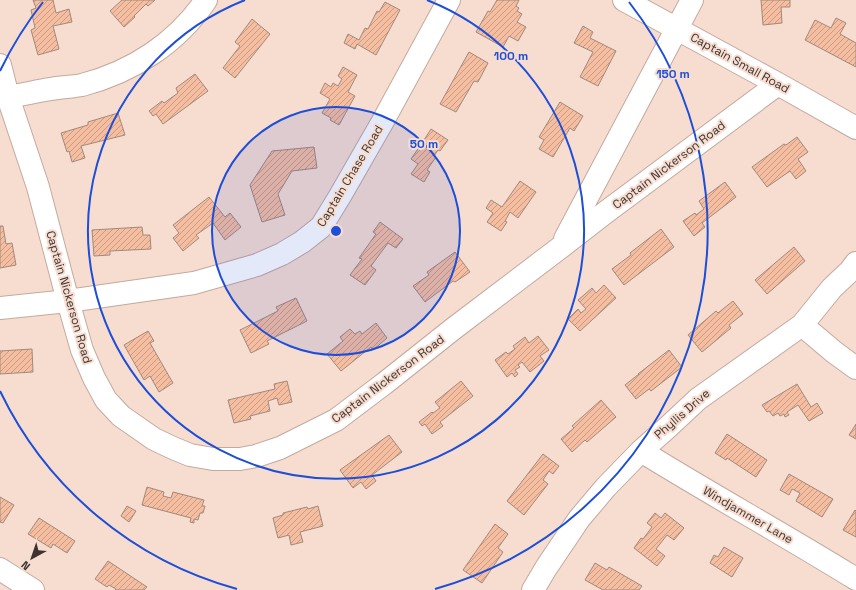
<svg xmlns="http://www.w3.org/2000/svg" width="856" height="590" font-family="'Space Grotesk',sans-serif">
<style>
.building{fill:url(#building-hatch);stroke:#a0897d}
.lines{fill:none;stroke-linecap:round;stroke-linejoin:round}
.minor-casing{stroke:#c3aa9e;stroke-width:24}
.minor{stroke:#fff;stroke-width:22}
.ring{fill:none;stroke:#1d4ed8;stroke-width:2}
.labels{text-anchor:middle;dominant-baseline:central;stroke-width:4;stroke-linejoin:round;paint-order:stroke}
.street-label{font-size:12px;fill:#3e342f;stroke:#f7ddd0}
.centre{fill:#1d4ed8;stroke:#f7ddd0;stroke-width:2}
.ring-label{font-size:12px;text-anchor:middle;font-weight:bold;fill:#1d4ed8;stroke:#f7ddd0;stroke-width:4;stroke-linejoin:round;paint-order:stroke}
</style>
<defs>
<pattern id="building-hatch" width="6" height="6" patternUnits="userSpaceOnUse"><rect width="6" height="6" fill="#f6bea1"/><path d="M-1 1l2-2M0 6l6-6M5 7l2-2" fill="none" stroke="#c99b84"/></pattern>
</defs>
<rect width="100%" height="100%" fill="#f7ddd0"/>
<!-- building -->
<path class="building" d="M33,0H53L56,13L69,9L72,22L53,26L59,49L38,55L31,30L35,28L31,10L36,8Z
M122,0H155L148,6L146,4L134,16L135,17L124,27L110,11Z
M497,0H519L516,6L519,8L517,11L522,14L517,22L526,27L518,41L509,36L503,47L476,32L488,11L490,12Z
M761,0H790V7H781L782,23L763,25Z
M385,2L400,10L376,55L357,44L355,49L344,43L348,34L359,40L365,28L368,29L377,11L379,12Z
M836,18L846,23L840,34L856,43V67L805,40L815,20L831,28Z
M252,19L270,34L235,78L223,68L240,46L235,42Z
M583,26L593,32L590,38L616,51L598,86L580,77L593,52L574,43Z
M469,52L488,63L478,82L474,81L456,112L440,104Z
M343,67L357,75L348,92L355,96L339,125L330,120L331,118L322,113L330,99L320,93L325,83L331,87L333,83L338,86L342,79L338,76Z
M195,74L208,91L163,124L156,114L153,116L149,111L162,101L164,103L178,93L176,88Z
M560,102L583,116L574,131L570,128L553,157L539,149L544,140L539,137Z
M118,113L125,135L81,146L85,158L72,162L69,151L67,152L61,133L88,125V122Z
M431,129L448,140L440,151L438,150L434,156L436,157L427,170L430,172L424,182L411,174L418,164L411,159L420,146L422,148L426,142L424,140Z
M797,137L808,152L798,159L806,171L796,179L790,171L767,187L752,167L784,144L786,145Z
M314,147L317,168L292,171L278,194L285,215L262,222L250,185L272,151Z
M520,181L536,192L518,218L510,212L505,221L507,222L501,231L487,222L493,213L486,208L491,200L502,207Z
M725,182L736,197L702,223L705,227L694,236L683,221L695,213L696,215L704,209L699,201Z
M209,197L225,217L230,213L241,227L225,240L213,223L196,235L199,238L183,251L173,238L179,233L173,225Z
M380,222L403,239L396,248L388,243L371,266L376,270L365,285L350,275L362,259L359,258L376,234L373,232Z
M0,226H3L6,244L12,243L16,265L0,268Z
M142,227L143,235H150L151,249L110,251V255L94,256L92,230Z
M661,229L674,247L624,285L612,269L631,255L630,253Z
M794,247L805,261L767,294L755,280Z
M455,252L470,272L455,282L453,281L425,302L413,286L429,275L427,272Z
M604,285L616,298L580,331L568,319L578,309L581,313L586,309L578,300L592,288L596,293Z
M296,298L307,321L267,341L269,344L251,353L240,330L278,311L276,307Z
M733,301L743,314L729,325L731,328L702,352L688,335L716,311L718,313Z
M376,323L387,338L373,350L371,347L341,371L327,354L343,341L340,337L350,329L355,334L360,331L362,334Z
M148,331L154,341L150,343L173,383L159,392L150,376L144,380L124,345Z
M538,336L549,350L540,356L544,361L530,372L522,362L518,365L520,367L515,370L518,374L515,377L512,373L507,377L495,360L506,352L508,354L515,349L513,346L525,337L529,343Z
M32,349L33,372L0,374V351Z
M669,350L682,367L651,391L649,389L636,399L625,385L639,374H638Z
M287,381L292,402L279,405L277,398L268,401L270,411L250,416L251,419L234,423L228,400L275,389L274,384Z
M461,381L473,396L440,422L443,426L432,434L425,424L422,426L419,422L432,412L433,413L440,408L435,402Z
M797,384L811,407L817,403L823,413L809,421L798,405L787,412L789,415L785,417L784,414L780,416L778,413L773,416L769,411L767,412L762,405Z
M601,400L616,417L587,442L585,440L572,452L561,439L574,428L572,426Z
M856,424V439L849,435Z
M727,434L767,460L756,477L727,458L726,460L715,453Z
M389,435L402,452L372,475L376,481L366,489L361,482L353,488L340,470Z
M543,454L559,466L553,474L549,471L543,480L548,484L524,515L507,501Z
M789,474L833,499L822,517L796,501L800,493L792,489L789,495L780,490Z
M147,487L164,492L163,496L171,498L173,492L204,500L202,506H205L203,513H200L198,520L194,519V523L190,522L191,518L142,505Z
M0,497L14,505L3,523L0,522Z
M127,506L136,511L129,522L121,516Z
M318,506L323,526L300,532L303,542L291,545L289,535L278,538L273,518L283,515V513L307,507L308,509Z
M855,510L856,511V537L843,530Z
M655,513L661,518L665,513L684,528L674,540L667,535L656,549L665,556L657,566L634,548L641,538L643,539L652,527L647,523Z
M39,518L75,541L67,553L53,544L51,548L28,534Z
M495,524L508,534L498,548L503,552L482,583L463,570Z
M724,547L743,558L732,577L710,563L714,555L718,557Z
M108,561L147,587L144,590H115L116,589L109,585L107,587L95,579Z
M595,563L607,570L609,567L642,586L639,590H603L585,580Z"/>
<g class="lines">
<defs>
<path id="minor" d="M624,0L778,84L856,128
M0,65L8,97L38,187L68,301L82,350L94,378L106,400L121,416L154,439L173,448L190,455L213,459H240L256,456L280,448L336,420L385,383L453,329L561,247L606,212L778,84
M0,97C17,97 34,91 51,89C61,87 72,87 82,85C132,72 177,43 206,0
M565,239L692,0
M0,308L68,301L194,283L257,265L282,254L302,242L321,227L340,196L383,121L449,0
M802,325L834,352L856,368
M641,451C712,495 785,535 856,579
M0,569L33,590
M533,590L546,568L579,519L606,487L641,451L668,427L698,399L802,325L832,288L850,271L856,263"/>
</defs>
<!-- minor casing -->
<use href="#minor" class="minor-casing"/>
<!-- minor -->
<use href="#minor" class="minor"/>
</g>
<!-- distance rings -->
<circle cx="336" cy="231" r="124" fill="#1d4ed8" fill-opacity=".12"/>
<g class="ring">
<circle cx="336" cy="231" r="124"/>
<path d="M427 0A248 248 0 1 1 245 0"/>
<path d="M237 589A372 372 0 0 1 0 391M0 71A372 372 0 0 1 43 2M629 2A372 372 0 0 1 435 589"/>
</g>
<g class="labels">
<!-- street labels -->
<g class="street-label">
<text transform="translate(740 63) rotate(29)">Captain Small Road</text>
<text transform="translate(669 165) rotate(-37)">Captain Nickerson Road</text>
<text transform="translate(350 176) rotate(-59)">Captain Chase Road</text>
<text transform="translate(69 297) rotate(74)">Captain Nickerson Road</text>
<text transform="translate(388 379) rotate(-37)">Captain Nickerson Road</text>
<text transform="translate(682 414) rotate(-41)">Phyllis Drive</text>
<text transform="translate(748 515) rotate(30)">Windjammer Lane</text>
</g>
</g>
<circle cx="336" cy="231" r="6" class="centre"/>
<g class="ring-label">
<text x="511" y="60">100 m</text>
<text x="673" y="78">150 m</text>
<text x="424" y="148">50 m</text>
</g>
<!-- north arrow -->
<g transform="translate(32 558) rotate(220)" stroke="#f7ddd0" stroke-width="3" paint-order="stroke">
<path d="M0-3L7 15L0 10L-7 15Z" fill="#3e342f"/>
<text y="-6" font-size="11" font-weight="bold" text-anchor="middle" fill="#3e342f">N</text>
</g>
</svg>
